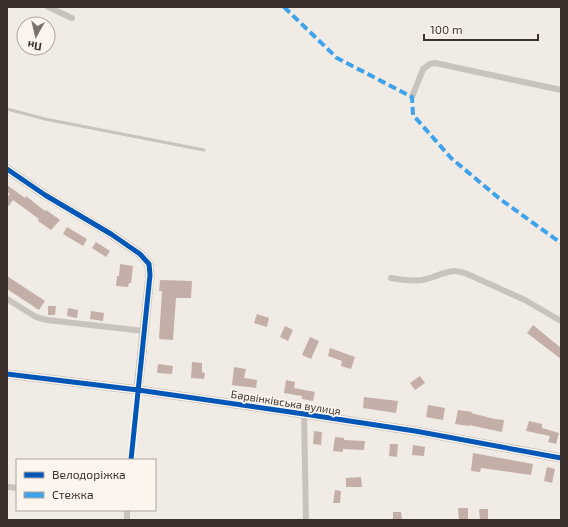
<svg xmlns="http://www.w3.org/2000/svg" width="568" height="527" font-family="'Exo 2',sans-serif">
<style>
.building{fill:#c3afa7}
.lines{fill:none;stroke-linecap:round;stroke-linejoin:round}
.lane{stroke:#c9c3be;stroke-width:3}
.street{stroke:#c9c3be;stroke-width:6}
.secondary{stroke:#bab3ae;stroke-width:9}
.quiet{stroke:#3fa3eb;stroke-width:4;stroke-dasharray:8 4;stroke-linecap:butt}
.cycleway-casing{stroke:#fbf5ee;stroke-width:8}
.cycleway{stroke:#0057b8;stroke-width:5}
.labels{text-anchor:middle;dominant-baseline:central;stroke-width:3.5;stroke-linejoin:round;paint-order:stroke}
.street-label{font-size:11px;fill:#3b302b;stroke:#fbf5ee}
</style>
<rect width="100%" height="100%" fill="#f0ebe5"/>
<!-- building -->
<path class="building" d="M7,185L25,198L26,196L45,211L46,210L60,220L51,230L38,221L39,219L13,200L7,208V197L10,194L7,192Z
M67,227L87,239L83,246L63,234Z
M96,242L110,251L106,257L92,248Z
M120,264L133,266L131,283H129L128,287L116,286L117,276H119Z
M7,276L45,301L39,310L7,289Z
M160,280L192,281L191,298H176L173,340L159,339L162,291H159Z
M48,306H56L55,315H48Z
M68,308L78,310L77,318L67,316Z
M91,311L104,313L103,321L90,319Z
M257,314L269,318L267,327L254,323Z
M533,325L561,348V359L527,333Z
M285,326L293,330L288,341L280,337Z
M310,337L319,341L311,359L302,355Z
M330,348L355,357L351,369L341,366L342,361L328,356Z
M192,362L202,363V372L205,373L204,379L191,378Z
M158,364L173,366L172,374L157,373Z
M234,367L246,369L244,378L257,380L256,388L232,385Z
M420,376L425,383L415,390L410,383Z
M286,380L295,382L294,388L315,392L313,401L302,399V396L284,393Z
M364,397L398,401L396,413L363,408Z
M428,405L445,408L443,420L426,417Z
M458,410L472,412L471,413L495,419L504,420L502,432L469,425V426L455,424Z
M529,421L542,424V428L559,433L556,444L548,442L550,436L526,431Z
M314,431L322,432L321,445L313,444Z
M335,437L344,438V440L365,441L364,450L343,449V452L333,451Z
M390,444H398L397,457L389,456Z
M413,445L425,447L424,456L412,455Z
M473,453L533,464L531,475L481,468L480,472L471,471Z
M547,467L555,469L552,483L544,481Z
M361,477L362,487H346V478Z
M335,490L341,491L340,503H333Z
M458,508H468V520H459Z
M479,509H488V520H480Z
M393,512H401L402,520H393Z"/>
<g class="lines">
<!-- lane -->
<path class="lane" d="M7,109L45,119L204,150"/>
<!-- street -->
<path class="street" d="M48,7L72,18
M412,97L423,69L430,64L435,63L561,90
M391,278C401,280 412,281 422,280C433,278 445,271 456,271C459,272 462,272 465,273L525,300L561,321
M7,299L36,317L47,320L144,331
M304,414L306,520
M131,460L138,390
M7,487L17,488
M127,520V510"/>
<!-- secondary -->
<path class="secondary" d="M7,169L45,195L111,234L140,254L149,264L150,275L138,390
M7,374L138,390L304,414L415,431L561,458"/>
<!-- quiet -->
<path class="quiet" d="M284,7L337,58L412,97L413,115L451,158L500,199L561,243"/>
<defs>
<path id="cycleway" d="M7,169L45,195L111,234L140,254L149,264L150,275L146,314L131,460
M7,374L138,390L304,414L415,431L561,458"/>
</defs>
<!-- cycleway casing -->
<use href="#cycleway" class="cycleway-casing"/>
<!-- cycleway -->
<use href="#cycleway" class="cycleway"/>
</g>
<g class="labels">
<!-- street labels -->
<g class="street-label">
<text transform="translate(286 402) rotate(9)">Барвінківська вулиця</text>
</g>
</g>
<!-- border -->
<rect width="568" height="527" fill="none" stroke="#3b302b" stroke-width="16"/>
<!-- legend -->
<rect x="16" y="459" width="140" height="52" fill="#fbf5ee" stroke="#aea6a0"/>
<rect x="24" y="472" width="20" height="6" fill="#0057b8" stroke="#aea6a0"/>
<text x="52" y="479" font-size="12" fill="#3b302b">Велодоріжка</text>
<rect x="24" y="492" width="20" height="6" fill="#3fa3eb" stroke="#aea6a0"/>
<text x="52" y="499" font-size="12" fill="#3b302b">Стежка</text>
<!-- north arrow -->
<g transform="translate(36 36) rotate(188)"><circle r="19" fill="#fbf5ee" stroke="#aea6a0"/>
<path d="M0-3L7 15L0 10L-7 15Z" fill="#7a716c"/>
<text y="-6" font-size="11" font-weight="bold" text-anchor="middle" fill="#3b302b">Пн</text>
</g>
<!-- scale -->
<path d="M424 34v6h114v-6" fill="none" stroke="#3b302b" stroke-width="2"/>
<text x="430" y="34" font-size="12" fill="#3b302b" stroke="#fbf5ee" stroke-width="3" paint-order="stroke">100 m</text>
</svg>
